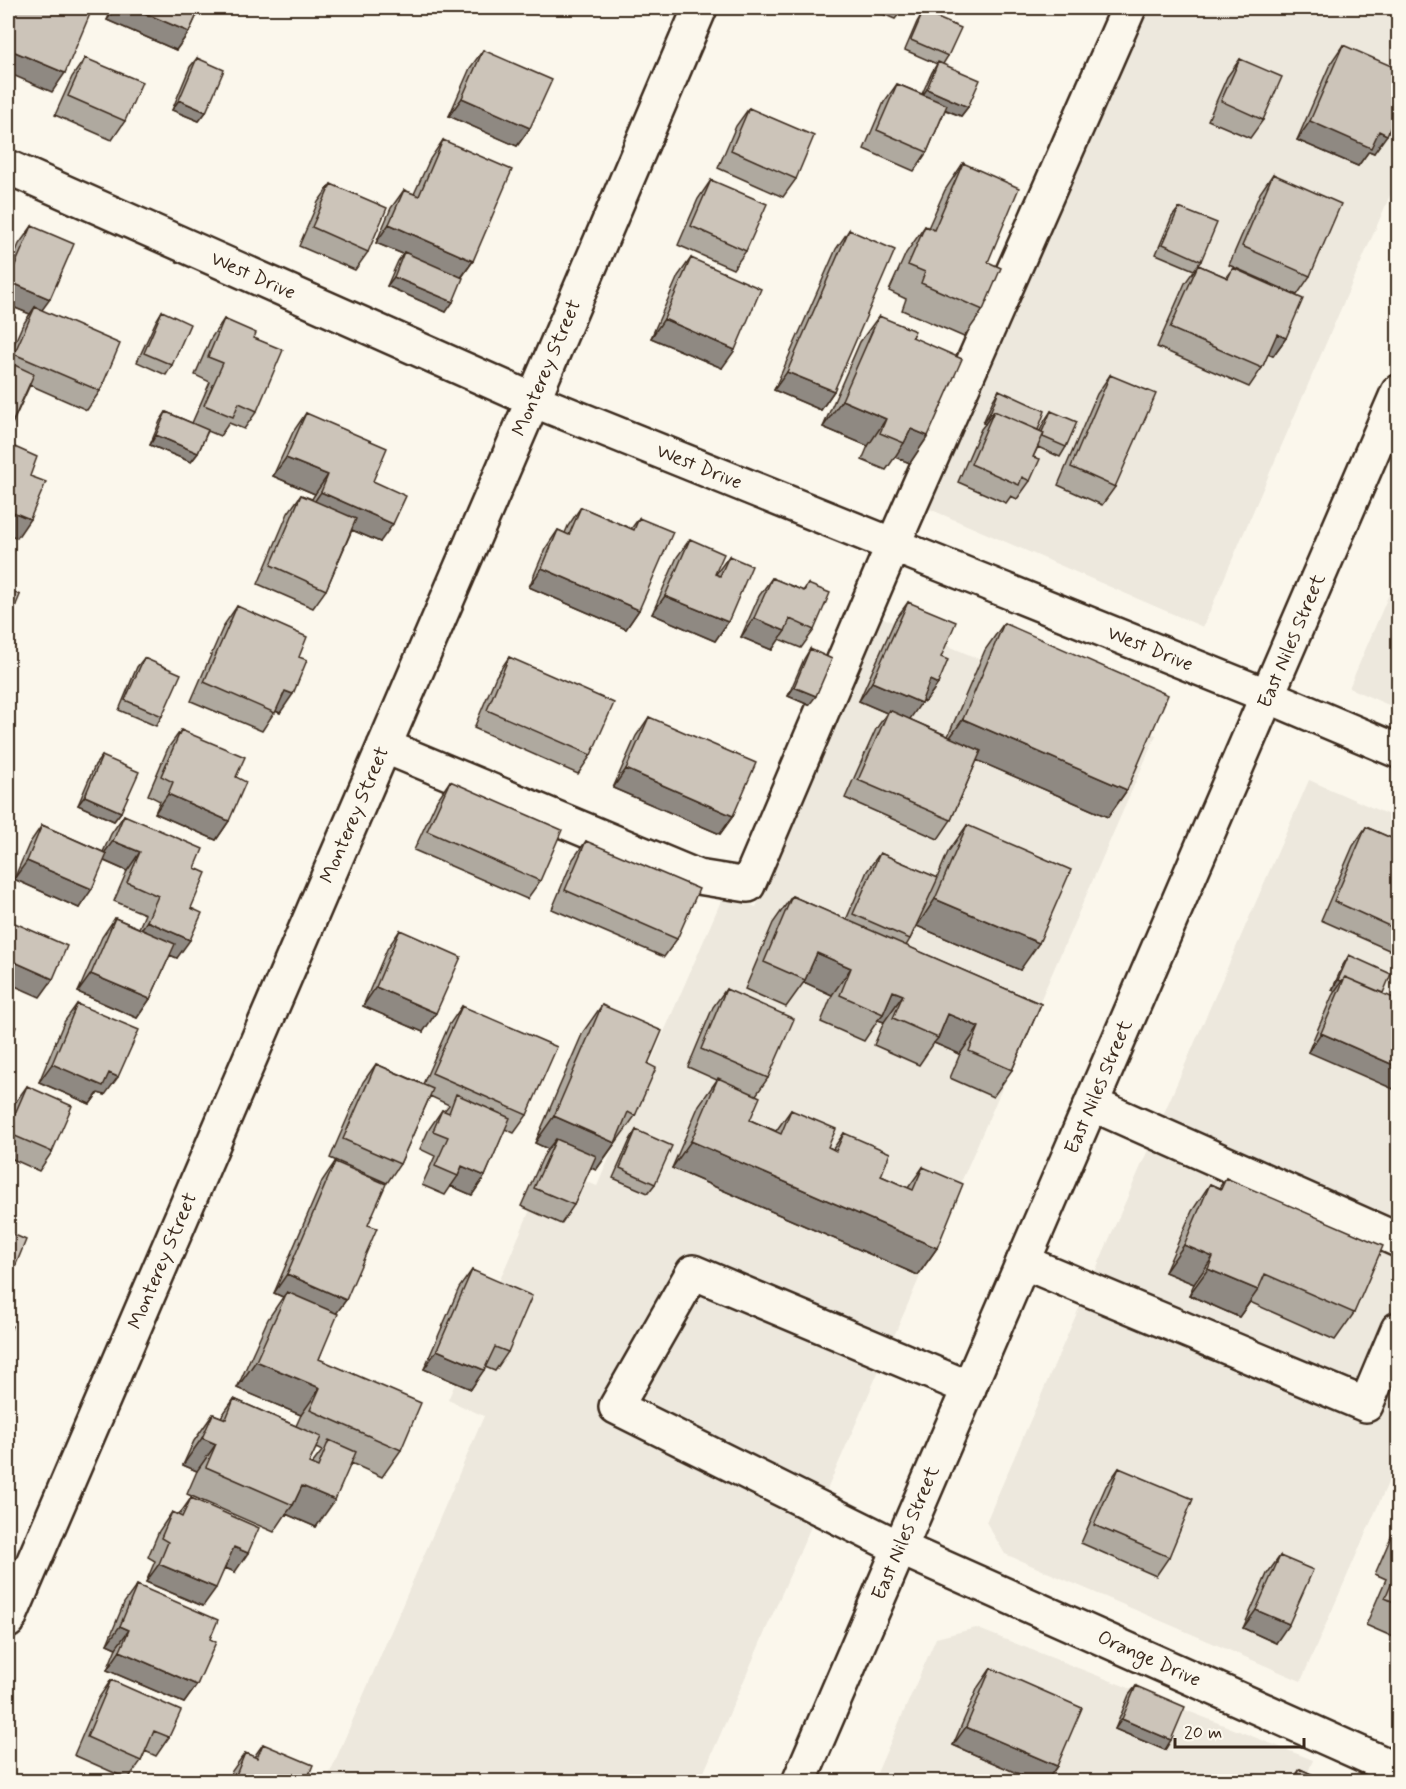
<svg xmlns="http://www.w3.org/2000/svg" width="1406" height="1789" font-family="Mynerve,sans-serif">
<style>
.built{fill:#ede8dd}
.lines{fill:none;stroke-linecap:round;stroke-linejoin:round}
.minor-casing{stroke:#3b2a1e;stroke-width:38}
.major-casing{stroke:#3b2a1e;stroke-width:38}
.minor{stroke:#fbf7ec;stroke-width:33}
.major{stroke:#fbf7ec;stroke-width:33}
.wall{fill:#afa99f;stroke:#3b2a1e;stroke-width:1.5;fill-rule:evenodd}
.shaded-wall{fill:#8f8982;stroke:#3b2a1e;stroke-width:1.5}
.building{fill:#ccc4b9;stroke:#3b2a1e;stroke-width:1.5}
.labels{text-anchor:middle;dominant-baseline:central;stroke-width:5;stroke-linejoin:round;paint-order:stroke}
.street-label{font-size:20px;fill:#3b2a1e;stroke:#fbf7ec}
</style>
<rect width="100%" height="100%" fill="#fbf7ec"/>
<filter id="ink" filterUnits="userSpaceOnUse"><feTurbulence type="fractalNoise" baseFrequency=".0167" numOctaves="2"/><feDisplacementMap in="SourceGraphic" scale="12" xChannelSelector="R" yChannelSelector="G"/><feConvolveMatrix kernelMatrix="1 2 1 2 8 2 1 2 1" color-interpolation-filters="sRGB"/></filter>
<g filter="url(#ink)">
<!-- built -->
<path class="built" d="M1143,8H1398V177L1203,627L925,507Z
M1398,573V709L1349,688Z
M881,617L1156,735L700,1781L326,1782L484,1416L448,1400L549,1166L597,1186L724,894L756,907Z
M1309,780L1398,819V1460L1301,1681L1005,1554L986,1522Z
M976,1628L1313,1760L1304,1782H873L936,1638Z"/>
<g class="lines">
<defs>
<path id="minor" d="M8,167L533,400L1268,696L1398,751
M384,746L698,877L748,885L893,545L1129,8
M1092,1104L1398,1240
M1023,1262L1366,1405L1398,1329
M969,1388L693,1272L616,1407L900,1548L1398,1770
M8,1621L533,400L700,8"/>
<path id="major" d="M799,1782L1398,392"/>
</defs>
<!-- minor casing -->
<use href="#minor" class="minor-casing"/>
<!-- major casing -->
<use href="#major" class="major-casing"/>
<!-- minor -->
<use href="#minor" class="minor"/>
<!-- major -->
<use href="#major" class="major"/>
</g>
<!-- wall -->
<path class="wall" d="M112,8H200L189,32L176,50L107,20Z
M563,8H577L574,12Z
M868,8H904L895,19Z
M923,12L948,56L943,64L968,107L961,116L945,110L927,152L914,171L864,149L884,102L897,84L922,94L932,72L937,64L905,50L917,22Z
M1343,45L1391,96L1374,153L1369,151L1358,166L1297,140L1330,64Z
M483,50L530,128L517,146L449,116L470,68Z
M85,58L125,121L112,140L55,115L72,77Z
M197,58L206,112L199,121L172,110L190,67Z
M1240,59L1263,120L1250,138L1208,120L1227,77Z
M749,108L796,179L783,197L718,168L736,126Z
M443,140L473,261L462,277L446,312L387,286L398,261L403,254L376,243L391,208L404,190L414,194L430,159Z
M963,163L988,262L983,310L964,337L902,310L906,299L889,291L906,253L925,226L928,228L945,190Z
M1273,174L1310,276L1297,295L1229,265L1260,193Z
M711,180L746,251L733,269L678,245L698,199Z
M331,184L368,252L355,270L299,246L318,202Z
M1179,208L1201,261L1194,270L1156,254L1172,217Z
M32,226L42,310L100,391L87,410L30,385L8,433V358L22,326L30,314L8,305V270L19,244Z
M849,230L834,391L821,410L774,390L836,249Z
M691,258L722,368L651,338L678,276Z
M1198,265L1226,277L1233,268L1286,338L1273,356L1268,354L1262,368L1249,387L1157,347L1185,283Z
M162,311L172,365L166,375L137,362L156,321Z
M879,316L912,337L928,436L910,463L895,457L886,470L862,460L868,446L823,427L860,342Z
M224,319L254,338L257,411L244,429L229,423L220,436L208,431L198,453L191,462L150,445L160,421L166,412L192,423L210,382L195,375L211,338Z
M1110,375L1115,487L1102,505L1058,485L1097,394Z
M999,390L1038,430L1040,431L1045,420L1051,411L1066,447L1060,457L1038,447L1033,457L1030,481L1017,499L1011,496L1006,503L958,482L981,429L985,424L983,423L993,400Z
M306,413L373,481L380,542L352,530L326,590L313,608L258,584L288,513L301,495L312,499L315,494L273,476L293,432Z
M581,507L631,529L639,518V610L626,629L529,587L545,549L558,530L565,533L568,526Z
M690,539L716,574L729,556L728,622L715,641L652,614L677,557Z
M772,578L803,591L808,584L814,630L801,648L779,639L772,650L741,637L759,596Z
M908,602L938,684L925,702L921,701L909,719L948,736L985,650L1004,623L1127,790L1108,817L977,760L951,820L938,839L845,798L876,729L887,713L859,701L895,620Z
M237,606L299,657L280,713L275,711L262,731L191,701L224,625Z
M810,649L809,705L788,696L804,659Z
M509,657L591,755L578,774L474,728L496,676Z
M144,658L162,716L156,726L119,710L137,667Z
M649,717L733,816L720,834L613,788L636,736Z
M181,730L236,777L229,821L216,840L155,813L160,801L148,795L168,748Z
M102,756L121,812L114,821L78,805L95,765Z
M450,781L540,881L527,899L414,850L437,800Z
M124,815L195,868L191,908L177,958L170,955L150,999L137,1018L78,992L102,937L115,918L139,928L145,914L114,901L127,871L104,861L79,908L14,879L29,844L42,825L103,852L111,834Z
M967,825L1020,970L917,926L910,939L906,946L1041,1004L1012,1070L993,1097L950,1078L960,1054L934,1043L919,1065L874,1045L884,1022L878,1020L864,1041L821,1022L832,995L804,982L786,1007L745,989L773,923L792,896L846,920L867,871L880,853L937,878L948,852Z
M1366,827L1398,841V954L1321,920L1353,846Z
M586,841L677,939L664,957L552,909L573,859Z
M400,930L423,1032L363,1006L387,949Z
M1349,955L1383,993L1308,1052L1332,996L1335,991L1332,990L1343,965Z
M726,989L768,1078L756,1095L750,1120L776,1131L791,1110L828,1147L833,1149L844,1133L881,1176L908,1188L923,1167L937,1248L918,1275L672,1168L699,1105L717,1080L688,1067L713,1007Z
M77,1004L105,1095L98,1093L90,1104L39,1082L64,1022Z
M602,1005L648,1064L635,1116L596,1170L590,1167L574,1205L561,1224L521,1206L543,1157L548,1149L535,1143L583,1032Z
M462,1006L527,1115L514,1133L505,1129L485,1176L472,1195L451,1186L445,1195L422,1185L435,1156L420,1149L429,1129L442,1110L444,1111L449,1105L430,1096L400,1164L387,1183L330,1158L363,1082L376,1064L423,1084L449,1025Z
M27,1086L52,1152L39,1171L8,1157V1119L14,1104Z
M636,1130L655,1184L648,1193L613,1178L630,1140Z
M335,1162L368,1225L346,1300L336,1313L319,1359L401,1450L382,1477L351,1463L316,1527L286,1514L274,1532L187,1494L197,1471L183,1465L194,1441L213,1414L221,1417L234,1399L296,1426L301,1415L237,1388L268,1319L283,1297L274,1293L322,1181ZM316,1448L322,1451L312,1464L309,1463Z
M1226,1178L1354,1313L1335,1340L1250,1302L1239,1317L1189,1295L1194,1284L1165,1272L1192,1211L1210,1184L1219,1188Z
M472,1270L508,1352L495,1371L485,1367L471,1389L424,1369L459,1288Z
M1119,1468L1169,1557L1156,1576L1081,1543L1106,1486Z
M191,1498L235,1572L225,1568L203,1606L146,1582L155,1561L148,1557L159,1531L172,1512L179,1515Z
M1398,1521V1639L1366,1625L1386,1579L1375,1574Z
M1280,1556L1276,1643L1243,1628L1267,1574Z
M137,1585L210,1639L197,1685L184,1703L107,1670L116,1648L107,1644L124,1603Z
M991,1668L1057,1766L1046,1782H1037L953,1745L978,1687Z
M111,1680L169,1737L156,1756L145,1751L141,1761L128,1779L74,1755L98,1699Z
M1136,1686L1165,1750L1115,1729L1129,1695Z
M263,1744L306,1782H228L232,1771L245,1753L254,1757Z
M1300,1769L1329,1782H1291Z"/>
<!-- shaded-wall -->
<path class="shaded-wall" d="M116,8H133L189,32L176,50L107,20Z
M8,49L65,73L52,92L8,73Z
M927,89L968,107L961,116L920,99Z
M462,98L530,128L517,146L449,116Z
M179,100L206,112L199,121L172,110Z
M1310,121L1379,131L1387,135L1374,153L1369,151L1358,166L1297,140Z
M389,224L473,261L460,279L404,252L403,254L376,243Z
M394,277L453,302L446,312L387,286Z
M8,281L50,299L37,317L35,307L30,314L8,305Z
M664,319L735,350L722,368L651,338Z
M1277,334L1286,338L1273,356L1264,352Z
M787,372L834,391L821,410L774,390Z
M842,400L886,419L868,446L823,427Z
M990,413L992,414L985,424L983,423Z
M911,429L928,436L910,463L895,457L904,443Z
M156,435L198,453L191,462L150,445Z
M286,458L328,475L315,494L273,476Z
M321,492L393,524L380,542L308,511Z
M8,510L30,519L17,538L8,534Z
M542,568L639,610L626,629L529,587Z
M665,596L728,622L715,641L652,614Z
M754,618L785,631L772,650L741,637Z
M930,680L938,684L925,702L917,699Z
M872,682L921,703L908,722L889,710L887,713L859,701Z
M794,687L816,696L809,705L788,696Z
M285,691L293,694L280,713L272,709Z
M963,719L1127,790L1108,817L944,746Z
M626,769L733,816L720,834L613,788Z
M168,794L229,821L216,840L155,813Z
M85,796L121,812L114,821L78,805Z
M113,841L140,852L127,871L100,859Z
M27,861L92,889L79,908L14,879Z
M935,899L1039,943L1020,970L917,926Z
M147,921L190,940L177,958L134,940Z
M817,953L851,968L832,995L804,982Z
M8,959L53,979L40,997L8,983Z
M91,974L150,999L137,1018L78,992Z
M1338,980L1342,981L1335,991L1332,990Z
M376,987L436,1013L423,1032L363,1006Z
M893,991L903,995L884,1022L878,1020L883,1014Z
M948,1014L979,1027L960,1054L934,1043L938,1038Z
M1321,1033L1398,1067V1091L1308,1052Z
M52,1064L109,1073L118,1077L105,1095L98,1093L90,1104L39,1082Z
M554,1116L615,1143L596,1170L551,1150L556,1139L548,1149L535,1143Z
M691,1141L937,1248L918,1275L672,1168Z
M462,1166L485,1176L472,1195L451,1186L458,1176Z
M1184,1245L1213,1257L1194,1284L1165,1272Z
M1208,1269L1258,1290L1239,1317L1189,1295Z
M287,1274L346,1300L333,1318L287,1292L283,1297L274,1293Z
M437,1350L484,1370L471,1389L424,1369Z
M256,1361L320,1388L301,1415L237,1388Z
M202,1438L216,1444L197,1471L183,1465Z
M302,1486L335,1500L316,1527L286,1514L293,1505Z
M234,1547L248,1553L235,1572L221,1566Z
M159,1564L216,1588L203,1606L146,1582Z
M1256,1610L1289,1624L1276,1643L1243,1628Z
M120,1626L129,1630L116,1648L107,1644Z
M120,1651L197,1685L184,1703L107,1670Z
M1122,1719L1171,1740L1165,1750L1115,1729Z
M966,1727L1057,1766L1046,1782H1037L953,1745Z
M236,1775L247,1780L245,1782H232Z"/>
<!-- building -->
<path class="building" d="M8,8H75L90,14L65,73L8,49Z
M133,8H200L189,32Z
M923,12L961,28L948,56L911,40Z
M1343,45L1398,69V80L1391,96L1398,99V110L1387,135L1379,131L1371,148L1310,121Z
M483,50L552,80L530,128L462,98Z
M85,58L142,82L125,121L68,96Z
M197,58L224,70L206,112L179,100Z
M1240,59L1282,77L1263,120L1221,101Z
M938,62L980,80L968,107L927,89Z
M897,84L947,105L927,152L877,130Z
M749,108L814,136L796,179L731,150Z
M443,140L512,170L473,261L389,224L404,190L419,196Z
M963,163L1019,188L988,262L1001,268L983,310L921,283L925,272L908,265L925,226L934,230Z
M1273,174L1341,204L1310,276L1242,246Z
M711,180L767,204L746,251L691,226Z
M331,184L387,208L368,252L312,227Z
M1179,208L1217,223L1201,261L1163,244Z
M32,226L74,244L50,299L8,281Z
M849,230L895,250L834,391L787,372Z
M404,252L463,278L453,302L394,277Z
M691,258L761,289L735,350L664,319Z
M1198,265L1228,278L1233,268L1303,299L1286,338L1277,334L1262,368L1170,328Z
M35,307L120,344L100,391L14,354Z
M162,311L190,324L172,365L144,353Z
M879,316L915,331L912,337L962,359L928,436L911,429L904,443L880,433L886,419L842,400Z
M224,319L256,333L254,338L283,350L257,411L239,403L233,417L204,405L223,363L208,357Z
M8,362L34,374L9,430L8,429Z
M1110,375L1156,394L1115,487L1071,467Z
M999,390L1045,411L1038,430L994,411L992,414L990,413Z
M994,411L1044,433L1033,457L1040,459L1030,481L1022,477L1019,485L971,464Z
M1051,411L1077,422L1066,447L1043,437L1044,433L1042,432Z
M166,412L208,430L198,453L156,435Z
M306,413L387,448L373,481L406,496L393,524L321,492L328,475L286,458Z
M8,444L37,457L30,476L46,482L30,519L8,510Z
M301,495L356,519L326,590L271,565Z
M581,507L634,530L639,518L673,532L639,610L542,568L558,530L569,535Z
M690,539L724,554L715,574L720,576L729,556L752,566L728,622L665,596Z
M772,578L804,591L808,584L830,593L814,630L790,619L785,631L754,618Z
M8,590L20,595L8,624Z
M908,602L956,622L941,657L948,660L938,684L930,680L921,703L872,682Z
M237,606L307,637L299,657L307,660L293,694L285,691L275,713L204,682Z
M1004,623L1168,695L1127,790L963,719Z
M810,649L832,659L816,696L794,687Z
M509,657L614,703L591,755L487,710Z
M144,658L181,674L162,716L125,700Z
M889,710L981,751L951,820L858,780Z
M649,717L756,763L733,816L626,769Z
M181,730L245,757L236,777L246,782L229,821L168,794L173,782L161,776Z
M102,756L139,772L121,812L85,796Z
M450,781L562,830L540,881L427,831Z
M124,815L203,849L195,868L206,873L191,908L202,913L190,940L147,921L158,896L127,882L140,852L113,841Z
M42,825L107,854L92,889L27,861Z
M967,825L1071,870L1039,943L935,899Z
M1366,827L1398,841V930L1334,901Z
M586,841L699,889L677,939L565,890Z
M880,853L938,878L910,939L853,914Z
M792,896L1041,1004L1012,1070L969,1051L979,1027L948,1014L938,1038L893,1018L903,995L893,991L883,1014L840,995L851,968L817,953L805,980L764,962Z
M115,918L175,944L150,999L91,974Z
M8,920L67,946L53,979L8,959Z
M400,930L461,957L436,1013L376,987Z
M1349,955L1391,974L1383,993L1345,977L1342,981L1338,980Z
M1345,977L1398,1000V1067L1321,1033Z
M726,989L794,1019L768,1078L701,1049Z
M77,1004L139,1030L118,1077L109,1073L103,1086L52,1064Z
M602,1005L662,1031L648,1064L656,1068L635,1116L628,1112L615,1143L554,1116Z
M462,1006L557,1047L527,1115L432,1073Z
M8,1024L16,1027L8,1047Z
M376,1064L433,1089L400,1164L343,1139Z
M718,1078L760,1097L750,1120L781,1134L791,1110L836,1129L828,1147L836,1151L844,1133L890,1153L881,1176L913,1190L923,1167L963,1184L937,1248L691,1141Z
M27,1086L72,1106L52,1152L8,1133V1130Z
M456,1094L510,1118L485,1176L462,1166L458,1176L435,1166L448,1137L433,1131L442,1110L449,1113Z
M636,1130L672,1146L655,1184L620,1168Z
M556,1139L596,1156L574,1205L534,1188Z
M335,1162L386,1184L368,1225L377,1228L346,1300L287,1274Z
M1226,1178L1383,1246L1354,1313L1265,1274L1258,1290L1208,1269L1213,1257L1184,1245L1210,1184L1221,1189Z
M8,1232L26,1240L8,1284Z
M472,1270L532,1296L508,1352L495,1347L484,1370L437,1350Z
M8,1292L13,1295L8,1309Z
M287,1292L338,1314L319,1359L421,1403L401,1450L310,1410L320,1388L256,1361Z
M8,1324L12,1326L8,1336Z
M234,1399L321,1437L309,1463L318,1467L329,1440L356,1452L335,1500L302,1486L293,1505L206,1467L216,1444L202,1438L213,1414L226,1419Z
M1119,1468L1193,1499L1169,1557L1094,1525Z
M191,1498L259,1528L248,1553L234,1547L216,1588L159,1564L168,1542L161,1538L172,1512L182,1517Z
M1398,1537V1549L1394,1547Z
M1280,1556L1313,1570L1289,1624L1256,1610Z
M1398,1567V1604L1385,1598Z
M137,1585L218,1620L210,1639L216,1642L197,1685L120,1651L129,1630L120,1626Z
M991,1668L1082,1708L1057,1766L966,1727Z
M111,1680L181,1711L169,1737L154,1731L141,1761L87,1737Z
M1136,1686L1185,1707L1171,1740L1122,1719Z
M263,1744L313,1765L306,1782H246L247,1780L236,1775L245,1753L257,1758Z
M1300,1769L1329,1782H1294Z"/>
</g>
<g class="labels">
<!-- street labels -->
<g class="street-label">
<text transform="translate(253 276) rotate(24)">West Drive</text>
<text transform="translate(547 368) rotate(-67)">Monterey Street</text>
<text transform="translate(699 467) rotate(22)">West Drive</text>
<text transform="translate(1292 641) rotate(-67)">East Niles Street</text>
<text transform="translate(1150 649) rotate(22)">West Drive</text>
<text transform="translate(355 815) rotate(-67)">Monterey Street</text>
<text transform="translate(1099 1087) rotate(-67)">East Niles Street</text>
<text transform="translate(163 1261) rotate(-67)">Monterey Street</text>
<text transform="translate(906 1533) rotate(-67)">East Niles Street</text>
<text transform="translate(1149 1659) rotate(24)">Orange Drive</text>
</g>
</g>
<!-- margin -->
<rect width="1406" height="1789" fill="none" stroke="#fbf7ec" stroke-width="30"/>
<rect x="15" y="15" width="1376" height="1759" fill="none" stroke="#3b2a1e" stroke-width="2" filter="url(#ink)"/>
<!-- scale -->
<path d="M1175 1738v9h129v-9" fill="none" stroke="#3b2a1e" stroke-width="3"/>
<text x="1184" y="1738" font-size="18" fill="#3b2a1e" stroke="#fbf7ec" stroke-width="4.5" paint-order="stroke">20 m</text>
</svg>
